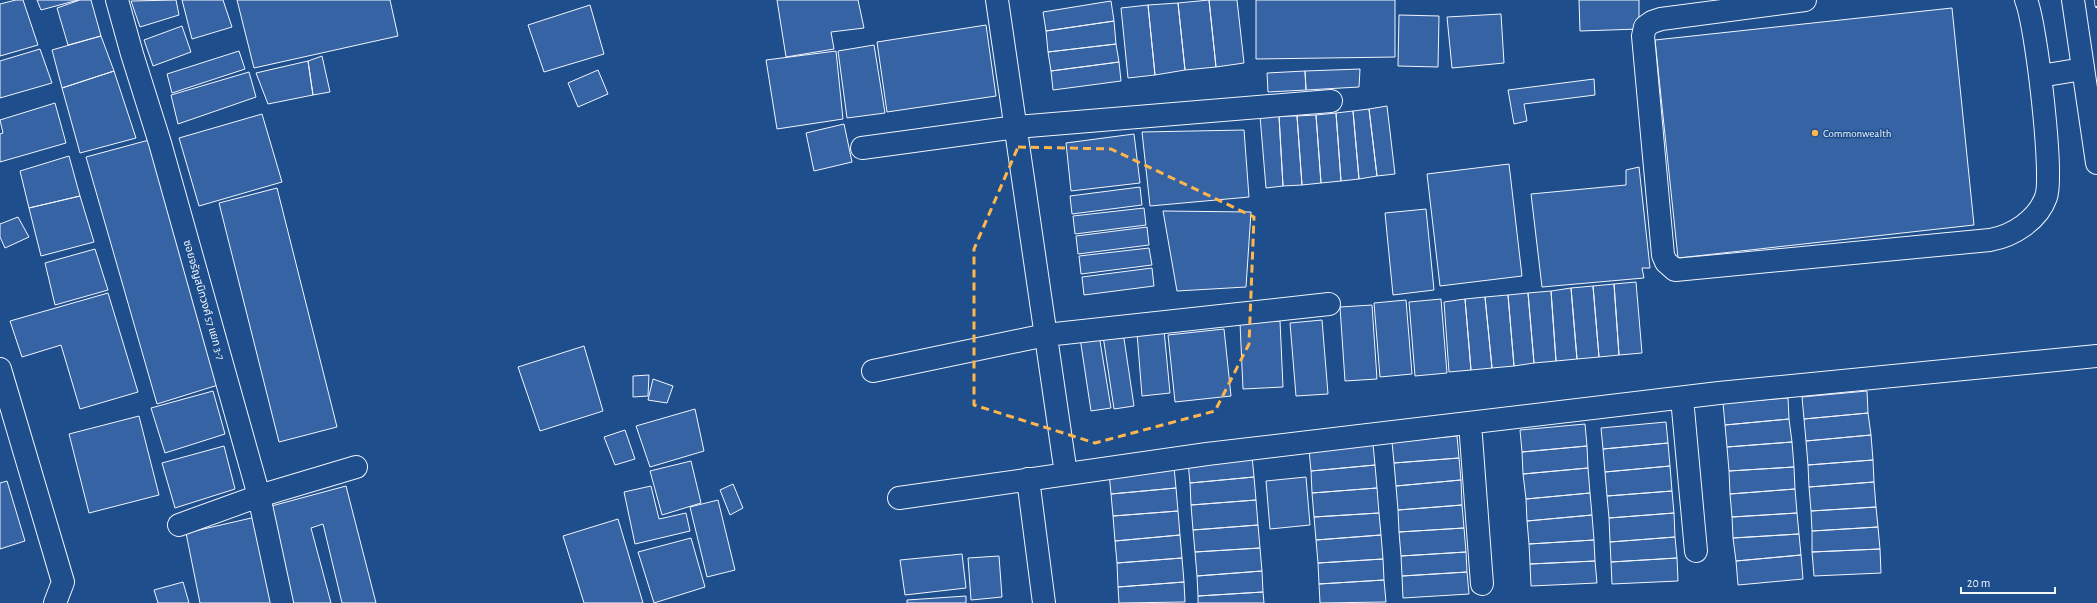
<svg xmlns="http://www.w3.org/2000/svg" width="2097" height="603" font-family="'Alegreya Sans','Noto Sans Thai',sans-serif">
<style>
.building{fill:#3563a3;stroke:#f2f6ff}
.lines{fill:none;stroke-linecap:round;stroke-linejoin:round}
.minor-casing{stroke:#f2f6ff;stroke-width:24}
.major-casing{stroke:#f2f6ff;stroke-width:24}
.minor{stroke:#1f4e8c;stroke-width:22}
.major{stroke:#1f4e8c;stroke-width:22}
.rail-casing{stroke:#f2f6ff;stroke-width:4.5}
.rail{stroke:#1f4e8c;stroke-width:3;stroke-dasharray:9;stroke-linecap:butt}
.marked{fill:none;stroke:#ffb74d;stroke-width:3;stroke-dasharray:8 5;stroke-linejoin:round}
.poi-dot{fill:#ffb74d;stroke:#1f4e8c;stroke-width:1.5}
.labels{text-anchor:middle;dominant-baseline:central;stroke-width:3;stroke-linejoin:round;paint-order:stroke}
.poi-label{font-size:11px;fill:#f2f6ff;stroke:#1f4e8c;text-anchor:start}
.street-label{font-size:11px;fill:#f2f6ff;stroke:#1f4e8c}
</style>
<rect width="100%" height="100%" fill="#1f4e8c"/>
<!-- building -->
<path class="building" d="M16,0H23L38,45L0,56V4Z
M37,0H78L41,10Z
M80,0H91L101,36L68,45L57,8Z
M176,0L179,15L140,27L131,1Z
M182,0H223L232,27L192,39Z
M237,0H390L398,36L254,68Z
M777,0H858L864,28L831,32L834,49L786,57Z
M1209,0H1237L1244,63L1216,67Z
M1209,0L1216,67L1185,70L1178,3Z
M1256,0H1395V57L1256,59Z
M1579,0H1639V29L1580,31Z
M1111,1L1114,21L1046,31L1043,12Z
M1178,3L1185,70L1155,75L1148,5Z
M590,5L604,54L544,72L528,25Z
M1148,5L1155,75L1128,78L1121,8Z
M1952,8L1974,225L1678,258L1655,40Z
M1501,14L1504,63L1452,68L1447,17Z
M1399,15L1439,16L1438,67L1398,66Z
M1114,21L1116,44L1048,52L1046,31Z
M986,25L996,96L887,112L877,42Z
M182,26L191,52L153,66L144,40Z
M101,36L114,71L62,88L52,50Z
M1116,44L1119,62L1051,71L1048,52Z
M874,45L885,113L847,118L838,51Z
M40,49L52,83L0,98V61Z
M239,51L245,69L172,93L167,74Z
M836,51L843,119L777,129L766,60Z
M322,56L330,92L313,95L308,61Z
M308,61L313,95L268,104L256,73Z
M1119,62L1121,81L1053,90L1051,71Z
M1360,69L1359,87L1306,90L1305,71Z
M598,70L608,94L578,107L568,83Z
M114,71L136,138L80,153L62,88Z
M1305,71L1306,90L1268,92L1267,73Z
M249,72L256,97L178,124L171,95Z
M1594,79L1595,95L1524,104L1527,121L1514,124L1508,90Z
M55,103L66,143L0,162V134L3,133L0,120Z
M1387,106L1395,174L1377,176L1369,109Z
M1369,109L1377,176L1359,179L1353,111Z
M1353,111L1359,179L1341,181L1336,113Z
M1336,113L1341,181L1321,183L1316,115Z
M262,114L282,182L199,206L179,138Z
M1316,115L1321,183L1302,185L1297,116Z
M1260,116H1279L1283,186L1266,188Z
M1279,116H1297L1302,185L1283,186Z
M844,124L852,162L814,171L806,133Z
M1244,130L1249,197L1150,206L1142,132Z
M1134,134L1140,183L1071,191L1066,143Z
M149,140L218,385L157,404L86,157Z
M69,156L80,196L29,208L20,171Z
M1509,164L1522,276L1440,286L1427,174Z
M1639,167L1650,268H1642L1644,278L1542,287L1531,194L1626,185V170Z
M1140,187L1142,205L1072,214L1070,196Z
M277,188L337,427L279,442L219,203Z
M80,196L94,242L41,256L29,208Z
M1144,208L1146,225L1075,234L1073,216Z
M1426,209L1434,290L1393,295L1385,213Z
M1163,211L1251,212L1246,287L1177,291Z
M18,217L29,237L5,248L0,237V224Z
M1147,227L1149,245L1078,254L1076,236Z
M1149,248L1152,265L1081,274L1079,256Z
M95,249L108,290L55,305L45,263Z
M1152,268L1154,286L1084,295L1082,277Z
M1636,282L1642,353L1619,355L1614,284Z
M1614,284L1619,355L1599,357L1593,286Z
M1593,286L1599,357L1577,359L1571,288Z
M1571,288L1577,359L1556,361L1551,291Z
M1551,291L1556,361L1534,363L1528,293Z
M108,293L138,392L80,409L61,345L22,357L10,321Z
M1528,293L1534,363L1514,366L1508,295Z
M1508,295L1514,366L1492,368L1485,297Z
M1485,297L1492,368L1471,370L1465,299Z
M1441,299L1447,373L1415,376L1409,302Z
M1465,299L1471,370L1449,372L1444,302Z
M1406,300L1412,374L1380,377L1374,303Z
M1372,305L1377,379L1345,381L1340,307Z
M1322,320L1328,394L1296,396L1290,323Z
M1280,321L1283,387L1243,389L1240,323Z
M1224,329L1231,396L1175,402L1168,335Z
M1164,330L1170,393L1142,396L1137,333Z
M1123,332L1134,406L1114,409L1103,336Z
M1099,335L1111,408L1091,411L1080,338Z
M584,346L603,411L540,431L518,367Z
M649,375L648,396L633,397V376Z
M653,379L673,386L667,403L648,400Z
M213,391L225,434L165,453L151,408Z
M1867,391L1868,413L1804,419L1802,397Z
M1788,398L1789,419L1725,425L1723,403Z
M695,409L704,451L650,467L636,426Z
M1868,413L1871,435L1806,441L1804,419Z
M139,416L159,495L89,513L69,434Z
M1789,419L1792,442L1727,447L1725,425Z
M1666,422L1668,443L1603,449L1601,428Z
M1585,424L1587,446L1522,452L1520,430Z
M625,430L635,459L615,465L604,437Z
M1871,435L1873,460L1808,465L1806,441Z
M1457,436L1459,458L1394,463L1392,442Z
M1792,442L1794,467L1729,471L1727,447Z
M1668,443L1670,466L1605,472L1603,449Z
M1373,444L1375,465L1311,471L1309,450Z
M224,446L235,489L175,508L162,463Z
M1587,446L1588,468L1523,474L1522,452Z
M1252,456L1254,477L1190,483L1188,462Z
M1459,458L1461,480L1396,486L1394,463Z
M1873,460L1874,482L1809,487L1808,465Z
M691,461L701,503L662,515L650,471Z
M1375,465L1377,488L1312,493L1311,471Z
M1670,466L1672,491L1607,496L1605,472Z
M1174,467L1176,488L1111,494L1109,473Z
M1794,467L1795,489L1730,494L1729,471Z
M1588,468L1590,493L1526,499L1523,474Z
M1254,477L1256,500L1191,505L1190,483Z
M1306,477L1310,525L1270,529L1266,481Z
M1461,480L1462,505L1398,510L1396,486Z
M7,481L25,541L0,549V483Z
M1874,482L1876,507L1811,511L1809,487Z
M733,484L743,508L730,515L720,490Z
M346,486L376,603H342L323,524L311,528L331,603H288L264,508Z
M651,486L659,519L686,513L690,531L635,544L624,492Z
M1176,488L1178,511L1113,516L1111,494Z
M1377,488L1379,513L1314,517L1312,493Z
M1795,489L1797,513L1732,517L1730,494Z
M1672,491L1674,513L1609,518L1607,496Z
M1590,493L1592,515L1527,521L1526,499Z
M718,500L735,570L707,577L690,507Z
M1256,500L1258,525L1193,530L1191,505Z
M1462,505L1464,528L1399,532L1398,510Z
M1876,507L1878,527L1812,531L1811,511Z
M1178,511L1180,535L1115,541L1113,516Z
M1379,513L1381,535L1316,540L1314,517Z
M1674,513L1675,537L1610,542L1609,518Z
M1797,513L1799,534L1733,538L1732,517Z
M1592,515L1594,540L1529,544L1527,521Z
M260,516L279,603H200L186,533Z
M618,519L643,603H584L563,536Z
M1258,525L1260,548L1195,552L1193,530Z
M1878,527L1880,549L1812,552V531Z
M1464,528L1466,552L1401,556L1399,532Z
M1799,534L1801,555L1736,561L1733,538Z
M1180,535L1182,558L1117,563L1115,541Z
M1381,535L1383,559L1318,563L1316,540Z
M1675,537L1677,558L1611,562L1610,542Z
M691,538L705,587L654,603L638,552Z
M1594,540L1595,561L1530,564L1529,544Z
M1260,548L1262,571L1197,576L1195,552Z
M1880,549L1881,573L1814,576L1812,552Z
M1466,552L1467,572L1402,576L1401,556Z
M962,554L966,588L905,595L900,560Z
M1801,555L1803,579L1738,585L1736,561Z
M999,556L1002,597L971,600L968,558Z
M1182,558L1184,582L1118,587L1117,563Z
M1677,558L1678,581L1612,584L1611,562Z
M1383,559L1384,580L1319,584L1318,563Z
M1595,561L1597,583L1531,586L1530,564Z
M1262,571L1263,592L1198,596L1197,576Z
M1467,572L1469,594L1403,598L1402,576Z
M1384,580L1386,602L1320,603L1319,584Z
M183,582L189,603H158L154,590Z
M1184,582L1185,602L1119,603L1118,587Z
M1263,592L1264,603H1198V596Z
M966,596V603H907V600Z"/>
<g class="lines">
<defs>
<path id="minor" d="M117,0L132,54L160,143L259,496L282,603
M997,0L1066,474
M1805,0L1661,19L1652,22L1645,27L1643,36L1663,255L1666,262L1675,270L1990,240C2013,236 2038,220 2046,197C2054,176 2036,23 2026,0
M2040,76L2083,69
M862,148L1016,127L1331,101
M0,369L63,582L55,603
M873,371L1046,335L1329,304
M1682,398L1696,551
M1470,423L1482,584
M1028,479L1044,603
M899,498L1207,454L1719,393L2097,356
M179,525L259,496L356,467"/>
<path id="major" d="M2073,0L2097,163"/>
</defs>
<!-- minor casing -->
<use href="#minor" class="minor-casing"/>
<!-- major casing -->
<use href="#major" class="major-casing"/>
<!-- minor -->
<use href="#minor" class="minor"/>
<!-- major -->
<use href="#major" class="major"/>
<defs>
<path id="rail" d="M2096,0L2097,6"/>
</defs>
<!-- rail casing -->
<use href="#rail" class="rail-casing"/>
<!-- rail -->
<use href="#rail" class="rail"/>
</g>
<!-- marked area -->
<path class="marked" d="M1018,147L1111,149L1254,217L1249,344L1215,411L1095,443L974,405V249Z"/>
<!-- markers -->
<circle class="poi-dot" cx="1815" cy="133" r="4"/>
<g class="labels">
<!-- poi labels -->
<g class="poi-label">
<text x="1823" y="133">Commonwealth</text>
</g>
<!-- street labels -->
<g class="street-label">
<text transform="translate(204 300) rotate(74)">ซอยจรัญสนิทวงศ์ 57 แยก 3-7</text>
</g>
</g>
<!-- scale -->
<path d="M1961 587v6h94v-6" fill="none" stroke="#f2f6ff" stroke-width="2"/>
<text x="1967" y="587" font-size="12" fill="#f2f6ff" stroke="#1f4e8c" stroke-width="3" paint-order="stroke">20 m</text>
</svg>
